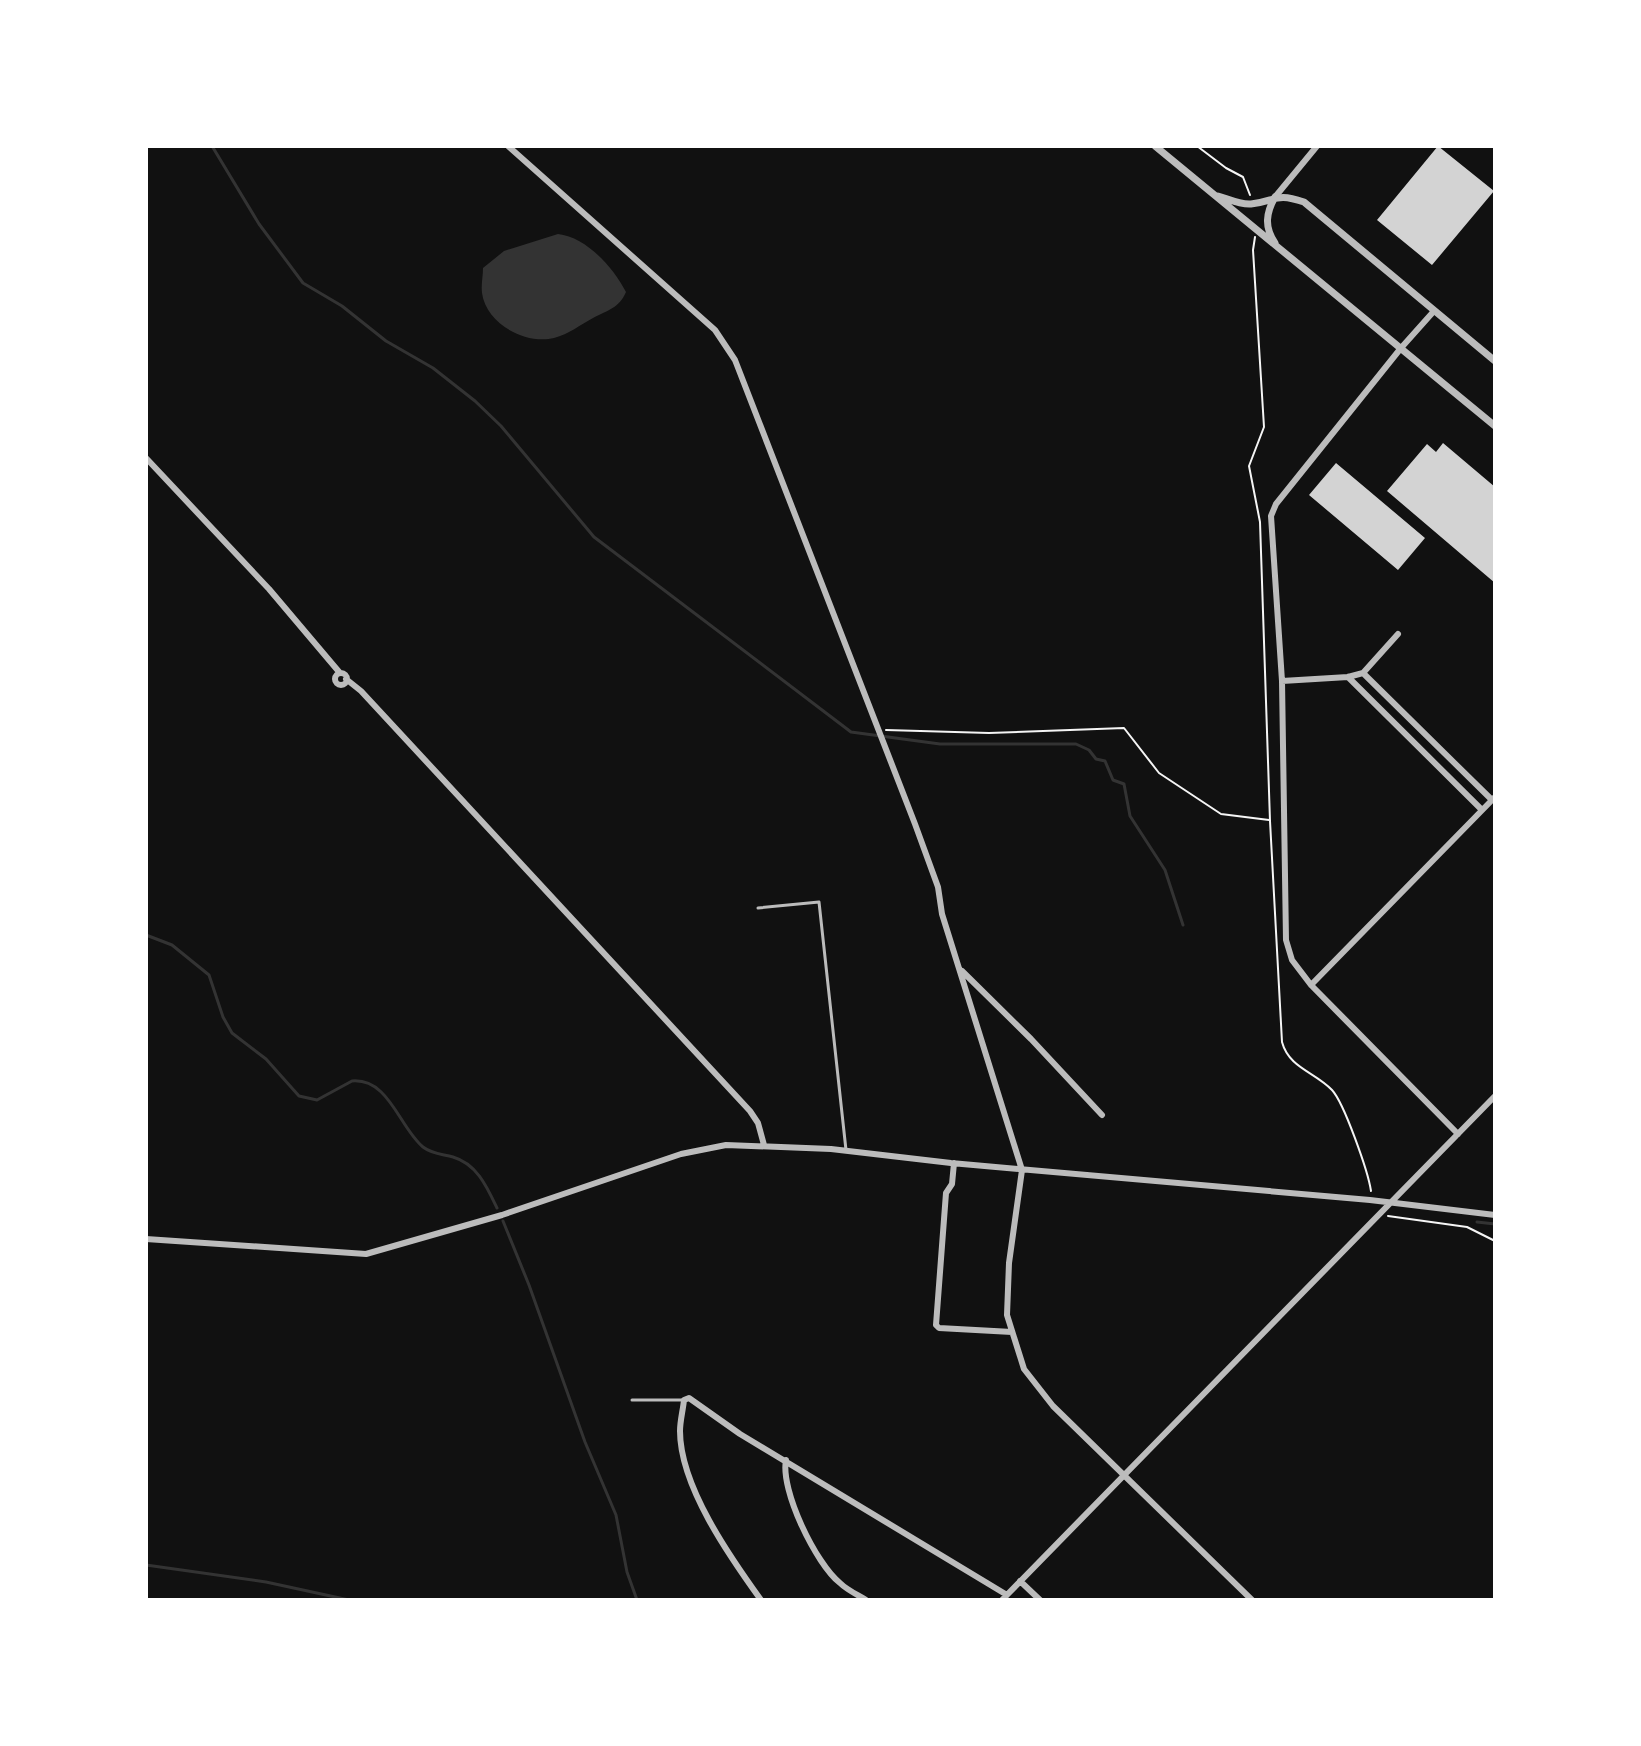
<svg xmlns="http://www.w3.org/2000/svg" width="1641" height="1746" font-family="'PT Sans Narrow',sans-serif">
<style>
.water{fill:#333}
.lines{fill:none;stroke-linecap:round;stroke-linejoin:round}
.stream{stroke:#333;stroke-width:3}
.building{fill:#d3d3d3}
.path{stroke:#f5f5f5;stroke-width:2}
.service{stroke:#bcbcbc;stroke-width:3}
.minor{stroke:#bcbcbc;stroke-width:6}
.tertiary{stroke:#bcbcbc;stroke-width:7}
</style>
<rect width="100%" height="100%" fill="#111"/>
<!-- water -->
<path class="water" d="M558,234C586,237 613,267 626,292C619,308 608,310 593,318C580,325 569,334 554,338C526,345 486,324 482,293C481,285 483,276 483,268L504,251Z"/>
<g class="lines">
<!-- stream -->
<path class="stream" d="M212,146L259,224L303,283L342,306L386,341L433,368L475,401L501,426L594,537L851,732L940,744H1076L1089,750L1096,759L1105,761L1113,780L1124,784L1130,816L1165,870L1183,925
M146,935L172,945L209,975L223,1017L232,1033L266,1059L299,1096L317,1100L352,1081C389,1078 399,1127 423,1147C432,1154 442,1154 453,1157C477,1164 487,1187 497,1208
M503,1221L529,1285L585,1442L616,1515L627,1572L637,1600
M1477,1222L1495,1224
M146,1565L266,1582L349,1600"/>
</g>
<!-- building -->
<path class="building" d="M1438,146L1494,191L1432,265L1377,220Z
M1443,443L1495,487V583L1387,491L1427,444L1436,452Z
M1336,463L1425,538L1398,570L1309,495Z"/>
<g class="lines">
<!-- path -->
<path class="path" d="M1197,146L1226,168L1243,177L1250,195
M1255,237L1253,250L1264,427L1249,466L1260,522L1270,821L1282,1042C1289,1068 1315,1072 1332,1090C1344,1103 1368,1171 1371,1191
M886,730L989,733L1124,728L1159,773L1221,814L1269,820
M1388,1216L1467,1227L1495,1241"/>
<!-- service -->
<path class="service" d="M758,908L819,902L846,1150
M632,1400H684"/>
<!-- minor -->
<path class="minor" d="M508,146L715,330L735,360L915,824L938,887L942,914L1022,1170L1009,1263L1007,1315L1024,1369L1053,1406L1252,1600
M1275,197L1317,146
M1434,311L1401,348L1276,504L1271,516L1282,681L1286,940L1292,960L1311,985L1458,1134
M146,458L269,589L340,673
M1363,673L1492,800
M335 679a6 6 0 1 1 12 0a6 6 0 1 1-12 0Z
M1348,677L1482,810
M346,679L361,691L750,1111L758,1123L764,1145
M1282,681L1348,677L1363,673L1398,634
M962,971L1031,1039L1102,1115
M1311,985L1495,797
M954,1163L952,1184L946,1193L936,1325L939,1328L1012,1332
M146,1239L366,1254L502,1215L681,1154L726,1145L831,1149L951,1163L1370,1200L1495,1215
M786,1460C780,1490 816,1564 840,1583C847,1590 858,1595 866,1600
M1020,1581L1040,1600
M761,1600C730,1557 680,1486 680,1431C680,1421 683,1410 684,1400L689,1398L740,1434L1007,1595
M1002,1600L1495,1096"/>
<!-- tertiary -->
<path class="tertiary" d="M1155,146L1495,426
M1218,196C1228,199 1241,205 1251,204C1277,201 1275,192 1304,202L1495,361
M1275,197C1266,213 1264,227 1275,243"/>
</g>
<!-- border -->
<rect width="1641" height="1746" fill="none" stroke="#ffffff" stroke-width="296"/>
</svg>
